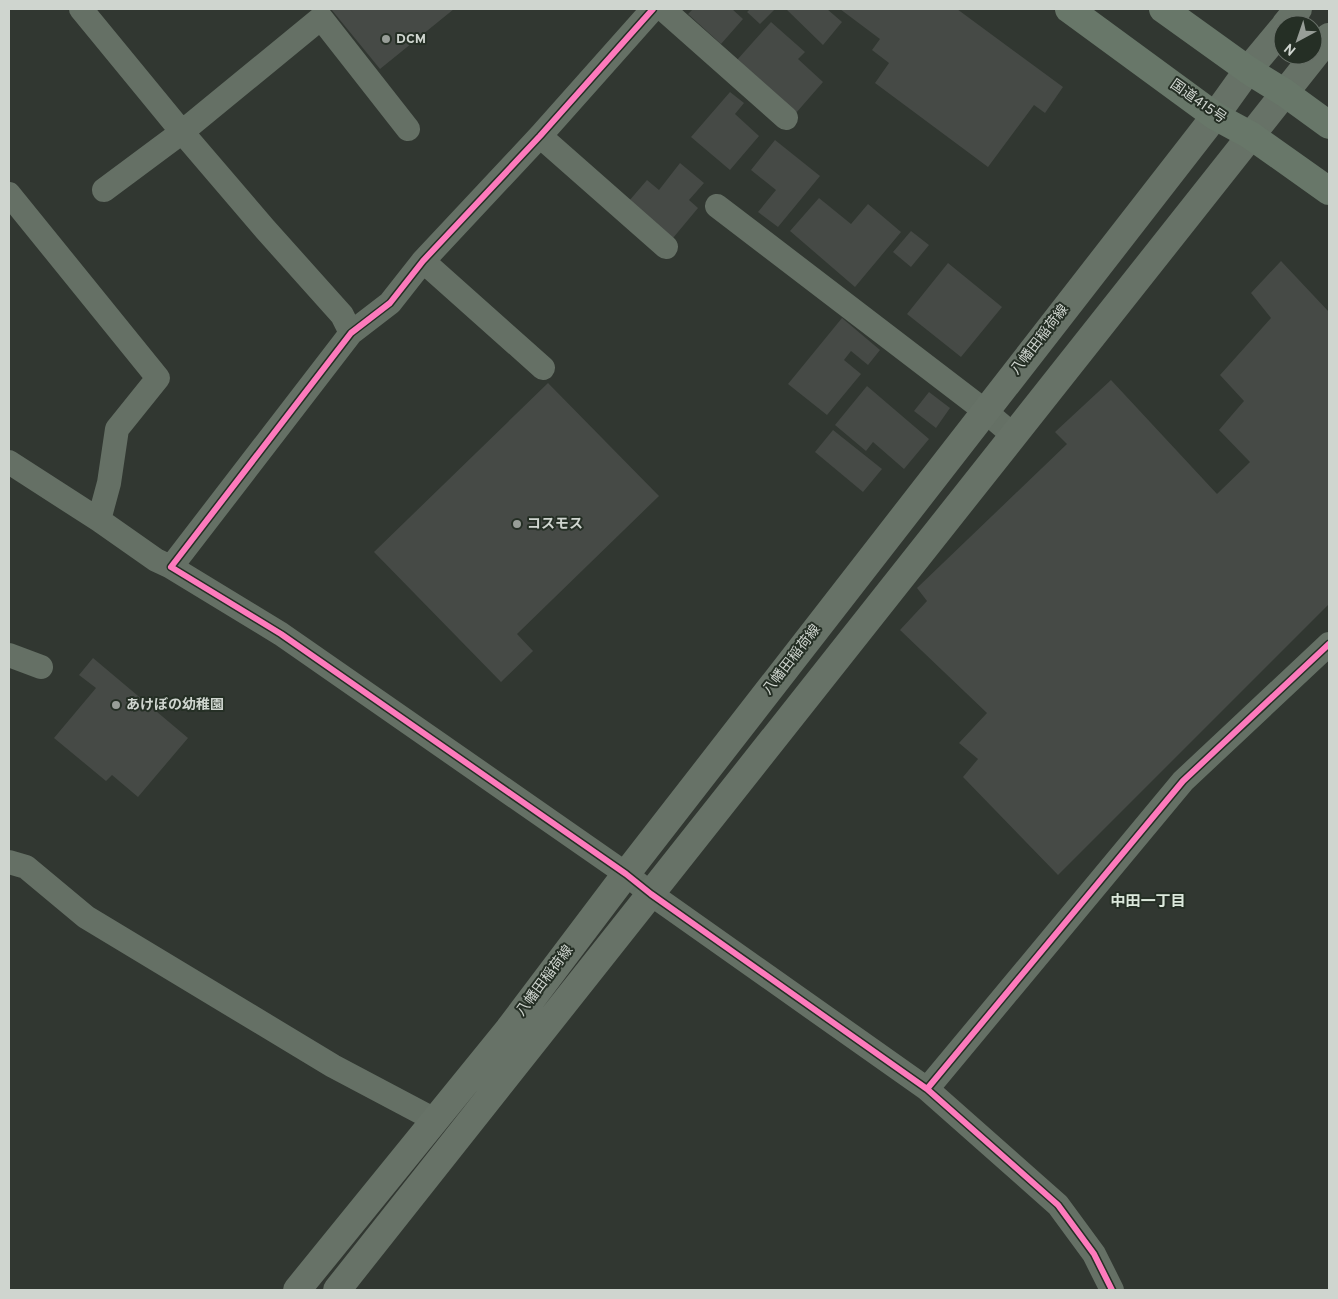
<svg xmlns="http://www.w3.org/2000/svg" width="1338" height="1299" font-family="Overpass,'Noto Sans JP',sans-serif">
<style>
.building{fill:#464a46}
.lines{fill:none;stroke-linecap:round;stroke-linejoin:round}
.street{stroke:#657065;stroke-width:24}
.secondary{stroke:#677267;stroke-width:28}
.highway{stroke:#687769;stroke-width:28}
.cycleway-casing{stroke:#252f25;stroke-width:9}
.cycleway{stroke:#fd7abc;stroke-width:6}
.poi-dot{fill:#989e98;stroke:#252f25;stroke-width:2}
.labels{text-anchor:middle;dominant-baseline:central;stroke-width:4;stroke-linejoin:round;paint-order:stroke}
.poi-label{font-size:14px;font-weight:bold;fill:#cfd5cf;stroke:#252f25;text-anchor:start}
.street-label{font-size:14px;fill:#cfd5cf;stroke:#252f25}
.neighbourhood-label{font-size:15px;font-weight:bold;fill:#dce8dc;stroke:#252f25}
</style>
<rect width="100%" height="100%" fill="#313731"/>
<!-- building -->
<path class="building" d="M331,9H454L380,69Z
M693,9H732L743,19L721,44L688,14Z
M750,9H775L760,24L747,12Z
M786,9H827L842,22L823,45Z
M840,9H957L1063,87L1045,113L1034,105L988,167L875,83L889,63L872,50L880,39Z
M771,22L805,52L798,59L823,82L796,113L737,60Z
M730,92L744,103L735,114L759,136L730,170L691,137Z
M775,140L820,176L778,227L758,212L776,190L751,170Z
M680,163L704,183L689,200L698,208L673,238L629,201L647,180L659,190Z
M819,198L851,224L868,204L901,232L855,287L790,231Z
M911,231L929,245L911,267L893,252Z
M1281,261L1329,312V604L1058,875L963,777L978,759L959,743L987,713L900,630L927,601L917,588L1067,444L1055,432L1111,380L1217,494L1250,462L1219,430L1244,401L1220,375L1271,318L1251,293Z
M948,263L1002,307L961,357L907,314Z
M842,318L880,350L868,365L851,351L844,360L861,374L827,415L788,384Z
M548,383L659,496L517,634L533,651L501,682L374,552Z
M867,386L929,439L904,469L873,442L866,451L835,425Z
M929,392L950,408L936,428L914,411Z
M833,430L882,469L863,492L815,452Z
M93,658L188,738L138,797L112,775L106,781L54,738L96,688L79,675Z"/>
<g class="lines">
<!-- street -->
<path class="street" d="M81,9L182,132L265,229L342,315L351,333
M653,9L540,136L423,261L390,303L351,333L171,567L281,634L626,874L651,894L927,1089L1058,1205L1094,1254L1112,1290
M663,9L786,118
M540,136L666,247
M104,190L182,132L321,18L408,129
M9,194L158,378L117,429L109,483L99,520
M717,206L985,411L1014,436
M423,261L543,368
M9,462L99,520L156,560L171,567
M9,655L41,667
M9,862L26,867L86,917L333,1066L435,1120
M927,1089L1183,781L1329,644"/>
<!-- secondary -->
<path class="secondary" d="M1285,25L1298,9
M297,1290L509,1029L626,874L1215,116L1248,70L1283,28
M337,1290L1329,37"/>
<!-- highway -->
<path class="highway" d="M1069,9L1215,116L1250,135L1329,191
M1163,9L1248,70L1285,93L1329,125"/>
<defs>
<path id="cycleway" d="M653,9L540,136L423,261L390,303L351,333L171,567L281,634L626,874L651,894L927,1089L1058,1205L1094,1254L1112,1290
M927,1089L1183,781L1329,644"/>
</defs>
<!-- cycleway casing -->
<use href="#cycleway" class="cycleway-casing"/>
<!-- cycleway -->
<use href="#cycleway" class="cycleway"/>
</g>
<!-- markers -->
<g class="poi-dot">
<circle cx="386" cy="39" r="5"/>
<circle cx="517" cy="524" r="5"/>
<circle cx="116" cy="705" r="5"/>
</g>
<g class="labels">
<!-- poi labels -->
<g class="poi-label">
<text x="396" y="39">DCM</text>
<text x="527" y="524">コスモス</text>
<text x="126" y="705">あけぼの幼稚園</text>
</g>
<!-- street labels -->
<g class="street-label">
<text transform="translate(1198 102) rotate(35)">国道415号</text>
<text transform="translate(1040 340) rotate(-52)">八幡田稲荷線</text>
<text transform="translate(792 660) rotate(-52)">八幡田稲荷線</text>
<text transform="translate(545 981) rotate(-53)">八幡田稲荷線</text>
</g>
<!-- neighbourhood labels -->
<g class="neighbourhood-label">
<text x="1148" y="902">中田一丁目</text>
</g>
</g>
<!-- border -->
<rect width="1338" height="1299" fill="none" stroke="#cfd5cf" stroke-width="20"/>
<!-- north arrow -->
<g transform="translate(1298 40) rotate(220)"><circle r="24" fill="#252f25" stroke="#697169"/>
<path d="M0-4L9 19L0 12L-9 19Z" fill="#989e98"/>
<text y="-8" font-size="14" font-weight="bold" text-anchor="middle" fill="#cfd5cf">N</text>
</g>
</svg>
